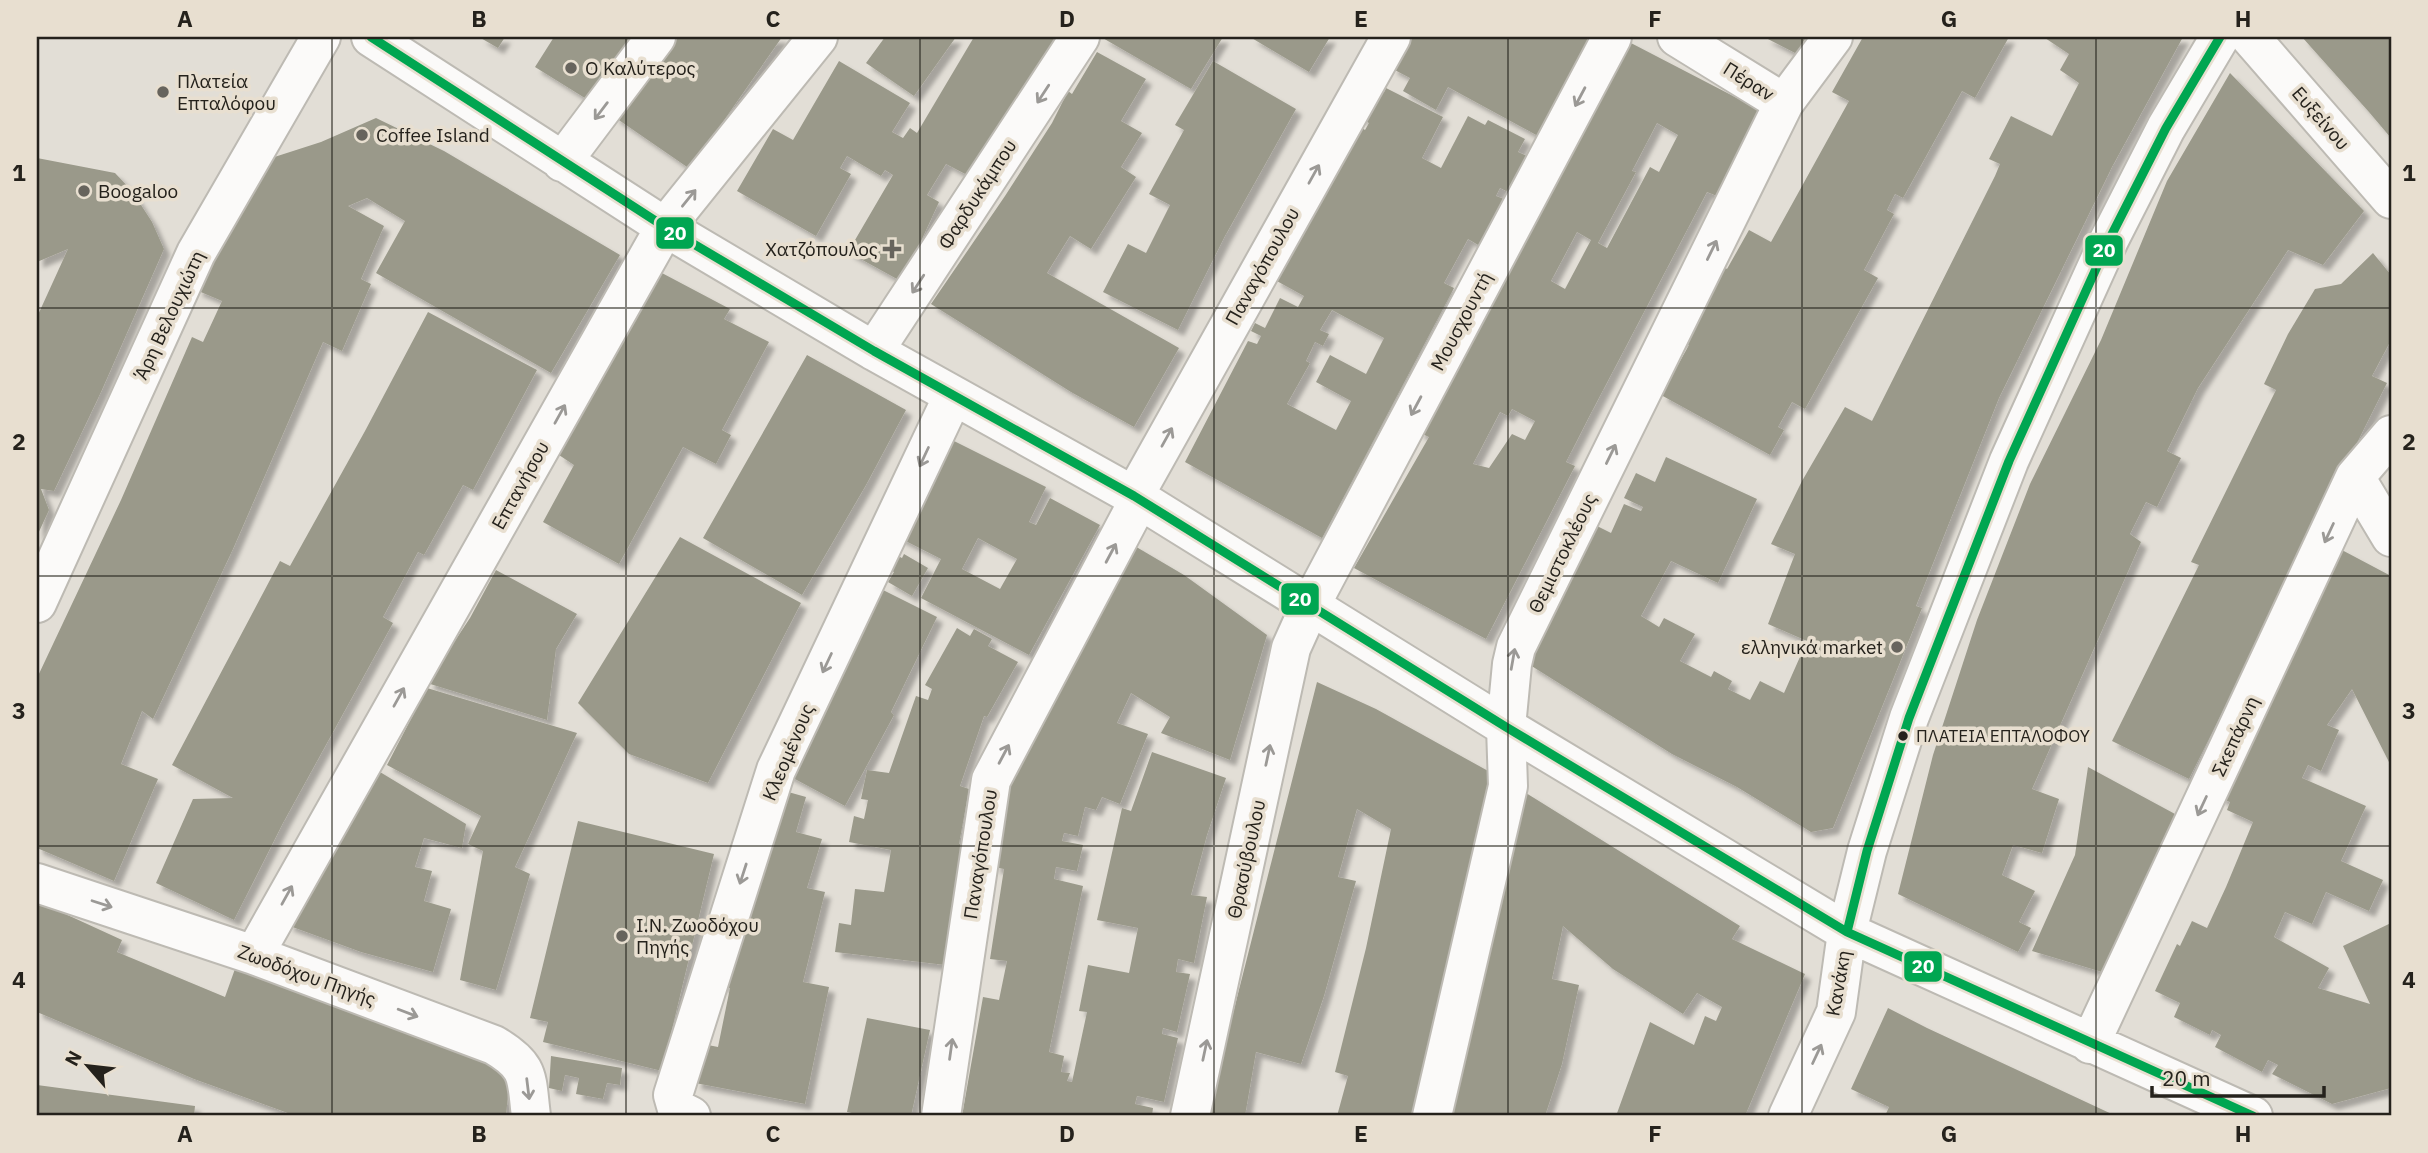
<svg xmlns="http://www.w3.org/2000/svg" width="2428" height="1153" font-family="'IBM Plex Sans',sans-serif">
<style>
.building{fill:#9a998a;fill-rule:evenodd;filter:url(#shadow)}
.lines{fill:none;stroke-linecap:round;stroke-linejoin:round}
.minor-casing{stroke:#bdbab3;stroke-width:42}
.minor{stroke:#fbfaf9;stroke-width:38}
.bus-1-casing{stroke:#e8dfd0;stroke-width:14}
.bus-1{stroke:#00a651;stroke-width:9}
.oneway{stroke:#9b9996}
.grid{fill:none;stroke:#25221c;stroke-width:2;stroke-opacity:0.55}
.poi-dot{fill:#67645d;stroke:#e8dfd0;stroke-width:2.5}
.bus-dot{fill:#25221c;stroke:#e8dfd0;stroke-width:2.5}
.labels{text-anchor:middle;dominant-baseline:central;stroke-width:7;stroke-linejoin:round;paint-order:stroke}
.bus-label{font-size:17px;fill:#25221c;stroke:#e8dfd0;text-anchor:start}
.poi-label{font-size:19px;fill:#25221c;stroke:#e8dfd0;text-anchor:start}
.street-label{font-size:19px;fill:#25221c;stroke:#e8dfd0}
.line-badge{stroke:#e8dfd0;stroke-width:2.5}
.badge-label{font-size:19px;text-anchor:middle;font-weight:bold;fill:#fff}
.neatline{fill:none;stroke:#25221c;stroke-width:2.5}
.grid-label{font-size:23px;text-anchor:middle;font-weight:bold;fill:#25221c}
</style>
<defs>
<filter id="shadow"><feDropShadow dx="6" dy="6" stdDeviation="2" flood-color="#0004"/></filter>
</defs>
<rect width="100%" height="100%" fill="#e2ded6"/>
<!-- building -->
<path class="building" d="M479,37H505L498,48Z
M554,37H645L601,108L535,67Z
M678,37H782L690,169L613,116L659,64Z
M885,37H956L914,96L866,63Z
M974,37H1066L977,180L946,164L927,195L939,202L916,252L897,279L848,252L893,175L885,170L881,176L847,156L840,168L851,174L816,236L737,191L773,129L793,140L839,61L910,103L892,132L903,138L910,128L917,133Z
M1101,37H1223L1191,89Z
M1250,37H1330L1309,72Z
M1408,37H1595L1540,137L1448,87L1436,110L1403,91L1410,78L1391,68Z
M1764,37H1806L1797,54Z
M1863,37H2009L1975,98L1962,91L1903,198L1895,194L1887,210L1894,214L1864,270L1878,278L1805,409L1792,402L1778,427L1784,430L1770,455L1661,395L1689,345L1679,340L1720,264L1727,269L1749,230L1771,242L1781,224L1849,101L1832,92Z
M2047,37H2183L2112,167L1999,398L1916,606L1922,608L1833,828L1811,832L1737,787L1672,754L1530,665L1595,525L1611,533L1624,504L1641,511L1643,507L1624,498L1636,473L1655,482L1666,457L1757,499L1718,583L1671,561L1641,616L1659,627L1664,618L1695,634L1680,661L1711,677L1714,671L1732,681L1728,689L1750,700L1760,681L1784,693L1807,641L1768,624L1795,554L1771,544L1802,481L1845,407L1872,421L1995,176L2000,164L1989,159L2011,116L2052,136L2079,83L2060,70L2069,54L2045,38Z
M2302,37H2391V138L2369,112Z
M1629,42L1762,111L1717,196L1707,192L1590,415L1566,462L1575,466L1486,639L1354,568L1429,437L1418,432ZM1657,123L1678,135L1659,172L1650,167L1607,248L1598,243L1636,172L1632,171ZM1577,232L1591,240L1565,289L1551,281ZM1512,409L1535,421L1525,440L1512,434L1489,468L1473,464L1500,412L1508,416Z
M1097,52L1146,79L1121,121L1142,133L1121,167L1136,177L1091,249L1070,236L1047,273L1179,348L1134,427L1071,392L931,304L1005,196L1052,123L1068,91L1072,94Z
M1213,61L1296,109L1225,236L1178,330L1103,292L1128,244L1146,253L1170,205L1149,194L1184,130L1175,125Z
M2230,73L2364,211L2323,265L2288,250L2198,388L2167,451L2181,458L2157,507L2146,502L2130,534L2141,542L2032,789L2059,799L2042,853L2013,845L2002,875L2035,891L2019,922L2031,928L2018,952L1898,894L1933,755L1977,620L2030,484L2101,340L2167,181Z
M1376,88L1384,92L1386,88L1443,117L1422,158L1441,168L1468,116L1485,125L1488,120L1525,139L1518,152L1527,156L1508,192L1500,188L1496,196L1504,199L1480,246L1468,239L1444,283L1454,288L1322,538L1185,462L1248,341L1257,344L1261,336L1251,331L1255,323L1265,328L1280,298L1298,307L1304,296L1275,280L1359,126L1365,130L1369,123L1360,118ZM1332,310L1384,338L1366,374L1330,355L1316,382L1351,401L1336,430L1287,404L1310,363L1306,361L1315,342L1323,346L1329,334L1320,330Z
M376,118L444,151L620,255L551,373L376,273L405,221L367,198L348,206L384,226L361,279L371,284L342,351L323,342L233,549L153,719L142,711L121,764L158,779L114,881L37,848V678L121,500L192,337L203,342L222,301L196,290L262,161L321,142Z
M37,158L115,173L132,191L152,222L164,249L101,392L54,491L41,489L49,510L37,536V317L68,249L37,262Z
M2373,253L2391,275V340L2372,376L2387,383L2189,779L2112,741L2199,565L2191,562L2276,390L2264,384L2288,334L2315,289L2341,284Z
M660,272L730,309L724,319L769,342L722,430L731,435L716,464L683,447L619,564L543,522L574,465L559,455Z
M428,312L537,370L473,490L463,485L424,555L418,552L383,617L393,623L283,823L234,920L156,883L193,799L233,798L172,765L280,561L290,566L365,431Z
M807,355L906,410L866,485L802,595L703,538Z
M944,436L1046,487L1029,522L1036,525L1050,498L1100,525L1029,655L921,598L941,559L894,535ZM978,538L1017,559L1000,589L962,569Z
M680,537L801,603L708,783L629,754L578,703Z
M1133,545L1184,575L1267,635L1230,760L1161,733L1170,717L1131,693L1117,723L1148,734L1120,804L1102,797L1096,810L1085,807L1078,836L1064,833L1062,841L1083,845L1077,871L1056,867L1054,879L1083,886L1049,1052L1064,1056L1061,1072L1070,1073L1067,1081L1072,1082L1087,1012L1079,1011L1088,965L1129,973L1138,928L1097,920L1122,808L1131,811L1152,752L1226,778L1207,835L1191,895L1207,897L1194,963L1178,959L1176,972L1190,974L1177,1032L1163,1028L1162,1034L1178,1038L1164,1102L1137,1096L1135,1104L1153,1108L1152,1116H962L983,997L999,1000L1007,961L990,959L1004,869L994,867L1009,792L1001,790Z
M2340,549L2391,576V766L2352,689L2327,725L2339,730L2321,771L2308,765L2302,778L2366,806L2341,861L2383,880L2369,911L2326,892L2312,924L2285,912L2274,937L2329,968L2318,988L2370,1004L2343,946L2391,923V1088L2332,1104L2272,1074L2278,1065L2268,1060L2262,1072L2215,1047L2221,1035L2212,1030L2210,1035L2174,1017L2180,1003L2155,991L2177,944L2180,946L2192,921L2207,928L2226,887L2253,822L2227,810L2230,802L2218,797Z
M904,554L928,568L912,596L888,582L894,572L888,569L896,555L902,558Z
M496,570L577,614L556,649L547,720L427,683L470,618Z
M875,586L937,617L891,712L894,715L845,806L782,772Z
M957,628L970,636L974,629L992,639L988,646L1018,662L987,717L984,716L960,786L969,789L959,844H964L953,901L945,965L835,952L839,923L851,925L855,889L884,892L891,850L849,842L854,816L864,819L868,800L861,799L867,770L889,773L916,696L928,700L932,689L925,685Z
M1317,682L1376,709L1499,777L1417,1116H1337L1348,1076L1335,1072L1366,948L1391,829L1357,809L1338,877L1356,881L1324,996L1301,1064L1256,1052L1245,1116H1207Z
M427,688L577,733L515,867L530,874L496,990L460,980L483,851L468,844L481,816L387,765Z
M2088,767L2175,814L2102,972L2032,951L2075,855Z
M375,769L466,824L462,848L424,838L415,867L432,871L424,901L451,909L433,972L361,952L287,925Z
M774,788L806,797L796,832L822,839L807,888L825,892L803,982L829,987L805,1104L695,1083L703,1044L718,1047L730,988L721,986Z
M1526,793L1740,926L1732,939L1805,974L1745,1116H1616L1650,1022L1694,1045L1705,1016L1716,1021L1722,1007L1697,993L1683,1014L1613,969L1563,926L1552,979L1579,985L1562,1064L1545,1116H1451Z
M578,821L714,854L662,1071L543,1042L548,1022L530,1018Z
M37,901L122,940L117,952L225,997L236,966L511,1061L506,1116H296L194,1079L37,1012Z
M1888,1008L1927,1028L2116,1116H1885L1889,1107L1851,1089Z
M867,1018L930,1030L911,1116H866L847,1112Z
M551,1056L622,1068L620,1085L607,1083L603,1099L576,1094L579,1078L565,1075L562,1091L549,1088Z
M37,1085L195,1106L194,1116H37Z"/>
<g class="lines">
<defs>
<path id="minor" d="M371,37L665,227L874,351L1134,496L1506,727L1847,932L2253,1116
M1677,37L1784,103
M2250,37L2391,199
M562,162L656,37
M874,351L1080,37
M2355,477L2391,537
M1134,496L1391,37
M37,603L196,253L321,37
M37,883L254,955L494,1045C531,1067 526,1077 531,1116
M254,955L665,227L818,37
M2090,1044L2355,477L2391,435
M691,1116L677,1109L673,1095L776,770L953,396
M941,1116L991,780L1139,500
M1190,1116L1291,648L1310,606L1612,37
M1432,1116L1508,786L1506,727L1512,664L1516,647L1784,103L1833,37
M1788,1116L1836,1012L1847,932L1867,851L1909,718L2009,461L2109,240L2166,128L2220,37"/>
</defs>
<!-- minor casing -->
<use href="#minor" class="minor-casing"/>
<!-- minor -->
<use href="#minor" class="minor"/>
<defs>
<path id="bus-1" d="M371,37L665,227L874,351L1134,496L1506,727L1847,932L2253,1116
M1847,932L1867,851L1909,718L2009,461L2109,240L2166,128L2220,37"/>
</defs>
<!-- bus-1 casing -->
<use href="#bus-1" class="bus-1-casing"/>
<!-- bus-1 -->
<use href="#bus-1" class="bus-1"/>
</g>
<!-- one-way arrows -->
<defs><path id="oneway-shaft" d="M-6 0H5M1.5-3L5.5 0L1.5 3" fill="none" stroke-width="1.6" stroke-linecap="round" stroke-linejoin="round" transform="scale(1.75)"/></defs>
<g class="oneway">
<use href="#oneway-shaft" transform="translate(1043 94) rotate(123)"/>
<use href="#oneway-shaft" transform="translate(1580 97) rotate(118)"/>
<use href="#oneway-shaft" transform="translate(601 111) rotate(127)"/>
<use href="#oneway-shaft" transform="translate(1314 174) rotate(-61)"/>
<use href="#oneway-shaft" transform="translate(689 198) rotate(-51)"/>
<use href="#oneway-shaft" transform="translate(1712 250) rotate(-64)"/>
<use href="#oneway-shaft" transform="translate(918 284) rotate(123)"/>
<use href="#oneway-shaft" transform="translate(1416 406) rotate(118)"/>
<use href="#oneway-shaft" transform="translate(560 414) rotate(-61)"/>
<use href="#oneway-shaft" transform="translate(1167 437) rotate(-61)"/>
<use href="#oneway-shaft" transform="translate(1611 454) rotate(-64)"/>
<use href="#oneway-shaft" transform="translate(924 457) rotate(115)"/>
<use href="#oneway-shaft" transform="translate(2329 533) rotate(115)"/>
<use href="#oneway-shaft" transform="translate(1111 553) rotate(-62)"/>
<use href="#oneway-shaft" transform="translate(1513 659) rotate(-80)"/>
<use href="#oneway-shaft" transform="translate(827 663) rotate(115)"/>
<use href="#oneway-shaft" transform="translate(399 697) rotate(-61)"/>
<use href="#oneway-shaft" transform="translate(1004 754) rotate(-62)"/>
<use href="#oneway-shaft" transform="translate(1268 755) rotate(-78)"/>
<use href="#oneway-shaft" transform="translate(2202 806) rotate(115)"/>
<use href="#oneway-shaft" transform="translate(743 874) rotate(108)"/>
<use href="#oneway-shaft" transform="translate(287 895) rotate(-61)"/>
<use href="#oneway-shaft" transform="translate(102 904) rotate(18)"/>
<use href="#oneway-shaft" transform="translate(408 1013) rotate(21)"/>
<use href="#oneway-shaft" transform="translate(951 1049) rotate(-82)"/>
<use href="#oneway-shaft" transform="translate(1205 1050) rotate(-78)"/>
<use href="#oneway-shaft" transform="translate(1817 1054) rotate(-65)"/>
<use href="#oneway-shaft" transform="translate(528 1089) rotate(83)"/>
</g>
<!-- grid -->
<path class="grid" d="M332,37V1116M626,37V1116M920,37V1116M1214,37V1116M1508,37V1116M1802,37V1116M2096,37V1116M37,308H2391M37,576H2391M37,846H2391"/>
<!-- markers -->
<g class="poi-dot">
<circle cx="571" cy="68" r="7"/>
<circle cx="163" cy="92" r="7"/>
<circle cx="362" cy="135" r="7"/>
<circle cx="84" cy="191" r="7"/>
<path d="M888.5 238.5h7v7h7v7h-7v7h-7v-7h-7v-7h7z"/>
<circle cx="1897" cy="647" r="7"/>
<circle cx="622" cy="936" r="7"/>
</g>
<circle class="bus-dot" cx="1903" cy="736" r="6"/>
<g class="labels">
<!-- bus labels -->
<g class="bus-label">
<text x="1916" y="736">ΠΛΑΤΕΙΑ ΕΠΤΑΛΟΦΟΥ</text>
</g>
<!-- poi labels -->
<g class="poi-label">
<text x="585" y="68">Ο Καλύτερος</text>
<text x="177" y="81">Πλατεία<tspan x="177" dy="22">Επταλόφου</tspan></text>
<text x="376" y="135">Coffee Island</text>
<text x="98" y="191">Boogaloo</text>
<text x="878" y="249" text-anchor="end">Χατζόπουλος</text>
<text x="1883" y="647" text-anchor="end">ελληνικά market</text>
<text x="636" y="925">Ι.Ν. Ζωοδόχου<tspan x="636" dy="22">Πηγής</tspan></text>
</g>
<!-- street labels -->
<g class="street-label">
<text transform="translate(1749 81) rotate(32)">Πέραν</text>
<text transform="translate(2321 118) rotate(49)">Ευξείνου</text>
<text transform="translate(977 194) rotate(-57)">Φαρδυκάμπου</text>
<text transform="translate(1262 266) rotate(-61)">Παναγόπουλου</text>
<text transform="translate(169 315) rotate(-65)">Άρη Βελουχιώτη</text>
<text transform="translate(1461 321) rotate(-62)">Μουσχουντή</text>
<text transform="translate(520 485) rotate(-61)">Επτανήσου</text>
<text transform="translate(1562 553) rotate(-64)">Θεμιστοκλέους</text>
<text transform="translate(2235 736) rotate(-65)">Σκεπάρνη</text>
<text transform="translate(788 752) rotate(-67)">Κλεομένους</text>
<text transform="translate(980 854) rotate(-81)">Παναγόπουλου</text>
<text transform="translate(1246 859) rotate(-78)">Θρασύβουλου</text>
<text transform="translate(307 975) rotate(20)">Ζωοδόχου Πηγής</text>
<text transform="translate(1838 983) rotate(-80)">Κανάκη</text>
</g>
</g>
<g class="line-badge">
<rect x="655" y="216" width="40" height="34" rx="7" fill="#00a651"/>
<rect x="2084" y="234" width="40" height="33" rx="7" fill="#00a651"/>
<rect x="1280" y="582" width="40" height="34" rx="7" fill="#00a651"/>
<rect x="1903" y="950" width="40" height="33" rx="7" fill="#00a651"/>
</g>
<g class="badge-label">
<text x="675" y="240">20</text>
<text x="2104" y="257">20</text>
<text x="1300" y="606">20</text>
<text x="1923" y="973">20</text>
</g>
<!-- border -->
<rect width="2428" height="1153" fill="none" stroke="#e8dfd0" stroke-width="77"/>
<!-- north arrow -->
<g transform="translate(88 1066) rotate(298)" stroke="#e8dfd0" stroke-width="5" paint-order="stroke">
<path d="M0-5L12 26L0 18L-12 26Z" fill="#25221c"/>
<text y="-10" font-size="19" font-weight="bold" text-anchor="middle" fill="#25221c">N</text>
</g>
<!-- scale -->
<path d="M2152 1086v10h172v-10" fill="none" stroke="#25221c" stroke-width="3.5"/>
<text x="2162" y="1086" font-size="21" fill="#25221c" stroke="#e8dfd0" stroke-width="5" paint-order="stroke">20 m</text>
<rect x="38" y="38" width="2352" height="1076" class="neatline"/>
<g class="grid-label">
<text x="185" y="27">A</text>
<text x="479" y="27">B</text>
<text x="773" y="27">C</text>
<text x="1067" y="27">D</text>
<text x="1361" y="27">E</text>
<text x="1655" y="27">F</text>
<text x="1949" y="27">G</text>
<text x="2243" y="27">H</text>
<text x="19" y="181">1</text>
<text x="2409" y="181">1</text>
<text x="19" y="450">2</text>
<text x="2409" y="450">2</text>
<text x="19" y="719">3</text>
<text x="2409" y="719">3</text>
<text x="19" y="988">4</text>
<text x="2409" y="988">4</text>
<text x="185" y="1142">A</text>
<text x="479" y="1142">B</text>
<text x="773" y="1142">C</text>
<text x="1067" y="1142">D</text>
<text x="1361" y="1142">E</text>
<text x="1655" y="1142">F</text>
<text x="1949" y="1142">G</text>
<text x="2243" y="1142">H</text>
</g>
</svg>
